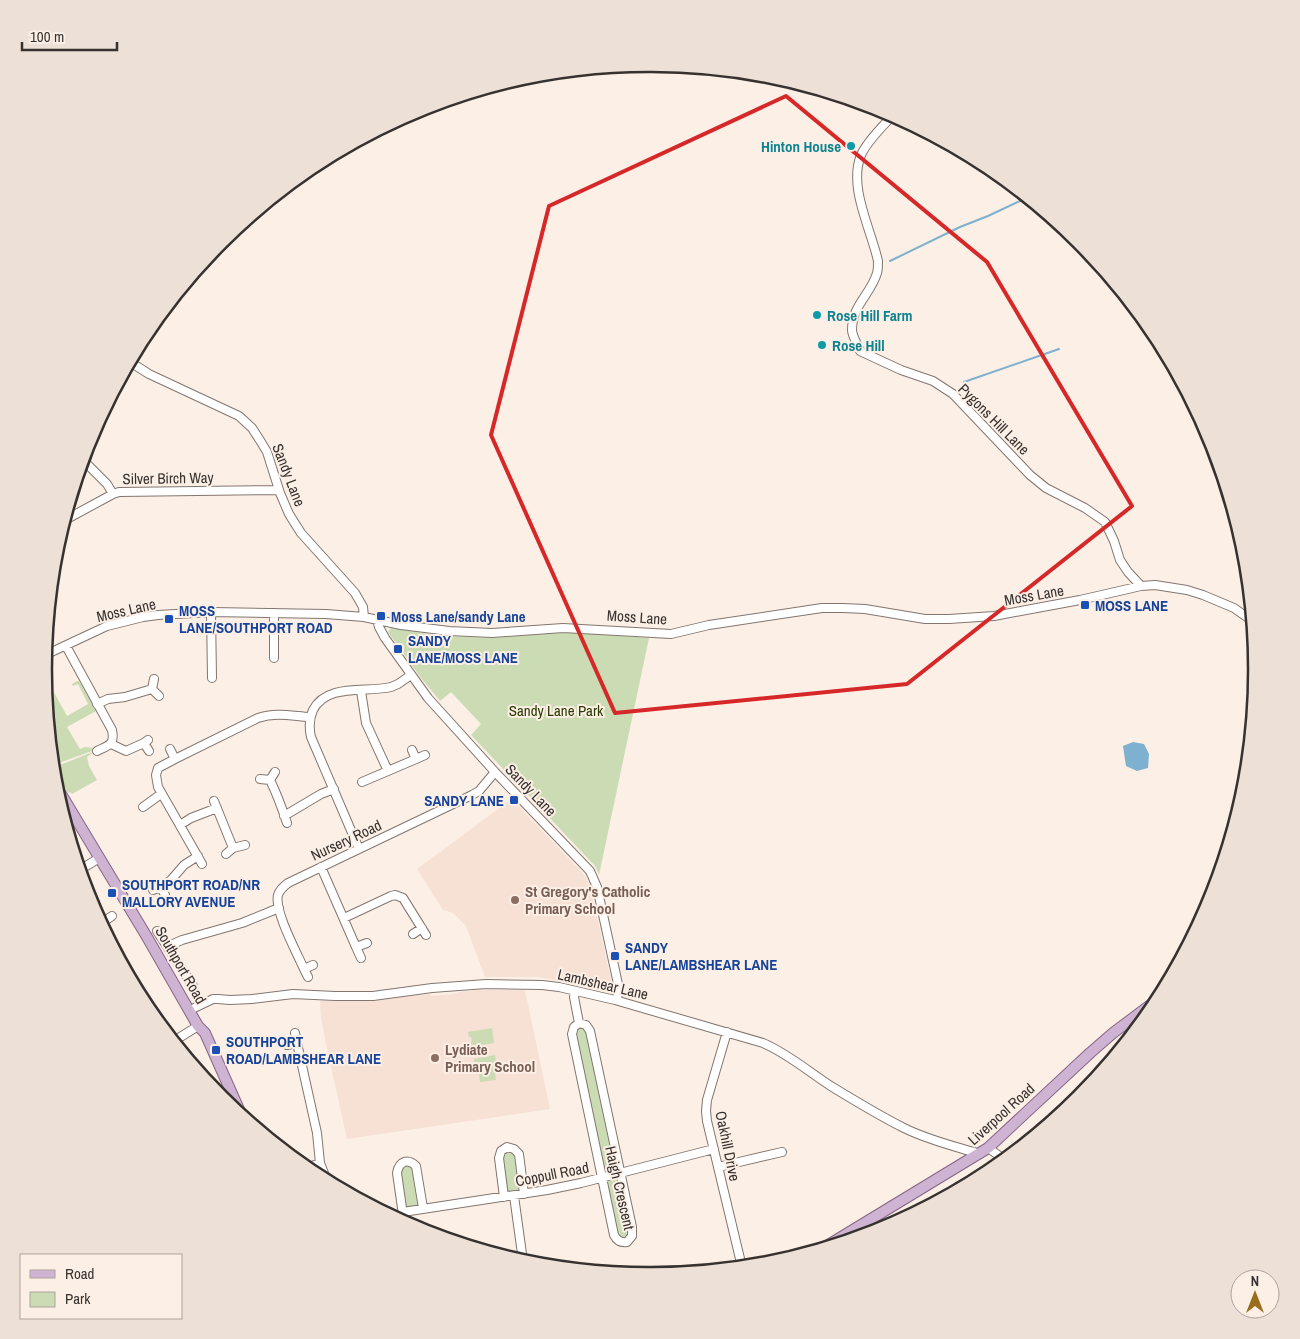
<svg xmlns="http://www.w3.org/2000/svg" width="1300" height="1339" font-family="'Archivo Narrow',sans-serif">
<style>
.built{fill:#f6e1d4}
.green{fill:#cbdcb4}
.water{fill:#7eb0cf}
.lines{fill:none;stroke-linecap:round;stroke-linejoin:round}
.stream{stroke:#7eb0cf;stroke-width:2}
.minor-casing{stroke:#82766f;stroke-width:10}
.major-casing{stroke:#856585;stroke-width:12}
.minor{stroke:#fff;stroke-width:8}
.major{stroke:#cfb3d2;stroke-width:10}
.marked{fill:none;stroke:#d62828;stroke-width:4;stroke-linejoin:round}
.culture-dot{fill:#0f9aa8;stroke:#fcefe6;stroke-width:2}
.transit-dot{fill:#1a4fb4;stroke:#fcefe6;stroke-width:2}
.education-dot{fill:#8d6e63;stroke:#fcefe6;stroke-width:2}
.labels{text-anchor:middle;dominant-baseline:central;stroke-width:4;stroke-linejoin:round;paint-order:stroke}
.culture-label{font-size:15px;font-weight:bold;fill:#0d838f;stroke:#fcefe6;text-anchor:start}
.street-label{font-size:15px;fill:#37322f;stroke:#fcefe6}
.transit-label{font-size:15px;font-weight:bold;fill:#164399;stroke:#fcefe6;text-anchor:start}
.park-label{font-size:15px;fill:#293a02;stroke:#fcefe6}
.education-label{font-size:15px;font-weight:bold;fill:#785e54;stroke:#fcefe6;text-anchor:start}
.rim{fill:none;stroke:#37322f;stroke-width:2.5}
</style>
<rect width="100%" height="100%" fill="#fcefe6"/>
<!-- built -->
<path class="built" d="M513,798L524,812L583,873L587,879L591,890L612,984L594,988L539,977H485L466,926L453,913L443,910L417,869Z
M478,990H525L550,1109L347,1139L325,1039L321,1018L320,1001H365L430,994L431,996L453,994L459,992Z"/>
<!-- green -->
<path class="green" d="M391,628L442,636L493,638L566,632L649,638L599,875L595,866L471,735L481,724L451,692L440,701L421,678L388,632Z
M77,681H79L96,711L67,727L80,749L85,747L94,748L95,750L56,764L55,763H53L46,690L50,685L67,716L88,704L78,684L73,686L72,684Z
M95,751L87,757L89,766L97,780L72,794L70,792L68,793L57,773L59,772L57,769H56L55,767Z
M580,1026L586,1029L617,1168L603,1172L576,1042L575,1032L578,1027Z
M492,1028L494,1043L471,1047L470,1042L472,1041L471,1037H469L468,1032Z
M495,1055L497,1067H499V1070L495,1071L496,1080L480,1082L479,1074H475L474,1059Z
M509,1150L516,1155L520,1190C517,1192 510,1194 506,1192L501,1155Z
M406,1165L412,1166L414,1169L419,1204L416,1206L407,1207L405,1205L399,1173L401,1168Z
M618,1178L629,1228V1235L623,1239L618,1235L613,1218L606,1182Z"/>
<!-- water -->
<path class="water" d="M1133,742L1144,744L1149,754L1148,768L1137,771L1126,766L1123,746Z"/>
<g class="lines">
<!-- stream -->
<path class="stream" d="M890,261L960,227L988,216L1024,199
M964,382L1059,349"/>
<defs>
<path id="minor" d="M893,115C883,126 867,141 861,155C848,187 871,229 878,261C878,265 878,270 877,273C871,294 852,305 852,330C852,336 858,345 860,351L901,370L933,381L953,394L1030,475L1046,488L1085,508L1105,522L1114,541L1120,560L1128,572L1141,586
M130,362L149,374L239,416L252,428L261,442L267,452L280,493L289,514L301,533L355,593L363,607L364,617
M83,460L107,484L113,494
M65,520L113,494L119,492L279,490
M211,612L212,678
M274,613V658
M377,620L379,627L385,638L428,698L495,772L590,871L597,887L618,984V993L617,1000
M66,646L112,730C115,745 109,745 97,751
M45,655L107,626L143,617L158,615L211,612L326,614L364,617L401,625L449,631L492,633L563,628L671,634L709,625L822,608H843L865,609L925,619H949L994,616L1080,600L1141,586L1155,585L1187,590L1203,595L1234,608L1251,620
M154,679L152,689L159,696
M361,691L366,723L388,771
M97,704L108,699L125,697L152,689
M148,740L144,743L149,751
M111,744L126,751L144,743
M170,749L175,759L158,768L156,775L158,787L202,864
M412,750L416,759L425,755
M175,759L258,718C276,712 292,716 310,717
M260,779L270,780L275,772
M270,780C277,794 282,808 287,823
M362,782L416,759
M214,801L233,848
M143,807L161,794
M284,816L321,794L334,789
M180,825L191,818L217,808
M359,849L311,737C309,728 309,719 313,710C327,683 365,693 391,687L398,684L411,675
M226,854L233,848L245,845
M321,867L356,947
M80,870L99,858
M161,887L171,880L184,865L198,856
M153,890L161,887L165,895
M344,918L391,896L395,895L403,898L426,935
M102,923L112,916
M157,931L193,986
M413,934L422,928
M168,948L173,944L182,940L242,923L279,908
M361,958L356,947L367,943
M304,969C297,953 274,911 278,895C280,889 284,886 288,883L472,795L479,791L495,772
M308,977L304,969L313,965
M575,991L574,997L579,1023
M190,1010L213,999H218L230,1000L252,999L293,994L335,996H373L432,988L486,984L542,985L559,987L615,1000L763,1043C789,1054 810,1073 834,1088C857,1102 880,1116 904,1128C928,1140 954,1146 980,1154
M579,1023L586,1025L590,1031L632,1227V1236L627,1242C621,1243 617,1241 614,1235L572,1034L574,1027Z
M727,1032L707,1100L706,1111L707,1121L742,1267
M174,1041L198,1026
M297,1043L317,1133L320,1163L327,1181
M287,1045L297,1043L295,1033
M988,1148L1004,1159
M718,1167L782,1152
M307,1168L320,1163
M514,1196L523,1261
M504,1197L499,1158L501,1151L507,1147L514,1149L519,1154L524,1194
M403,1212L547,1190L581,1183L714,1149
M404,1222L397,1173C399,1161 408,1158 416,1166L423,1208"/>
<path id="major" d="M55,784L147,937L198,1026L205,1033L241,1114
M825,1247L988,1148L1090,1053L1113,1033L1157,1000"/>
</defs>
<!-- minor casing -->
<use href="#minor" class="minor-casing"/>
<!-- major casing -->
<use href="#major" class="major-casing"/>
<!-- minor -->
<use href="#minor" class="minor"/>
<!-- major -->
<use href="#major" class="major"/>
</g>
<!-- marked area -->
<path class="marked" d="M786,96L987,262L1132,506L907,684L615,713L491,435L549,206Z"/>
<!-- markers -->
<g class="culture-dot">
<circle cx="851" cy="146" r="5"/>
<circle cx="817" cy="315" r="5"/>
<circle cx="822" cy="345" r="5"/>
</g>
<g class="transit-dot">
<rect x="1080" y="600" width="10" height="10" rx="2.5"/>
<rect x="376" y="611" width="10" height="10" rx="2.5"/>
<rect x="164" y="614" width="10" height="10" rx="2.5"/>
<rect x="393" y="644" width="10" height="10" rx="2.5"/>
<rect x="509" y="795" width="10" height="10" rx="2.5"/>
<rect x="107" y="888" width="10" height="10" rx="2.5"/>
<rect x="610" y="951" width="10" height="10" rx="2.5"/>
<rect x="211" y="1045" width="10" height="10" rx="2.5"/>
</g>
<g class="education-dot">
<circle cx="515" cy="900" r="5"/>
<circle cx="435" cy="1058" r="5"/>
</g>
<g class="labels">
<!-- culture labels -->
<g class="culture-label">
<text x="841" y="146" text-anchor="end">Hinton House</text>
<text x="827" y="315">Rose Hill Farm</text>
<text x="832" y="345">Rose Hill</text>
</g>
<!-- street labels -->
<g class="street-label">
<text transform="translate(994 419) rotate(45)">Pygons Hill Lane</text>
<text transform="translate(289 475) rotate(69)">Sandy Lane</text>
<text transform="translate(168 478) rotate(-1)">Silver Birch Way</text>
<text transform="translate(1034 595) rotate(-10)">Moss Lane</text>
<text transform="translate(126 610) rotate(-13)">Moss Lane</text>
<text transform="translate(637 617) rotate(4)">Moss Lane</text>
<text transform="translate(531 790) rotate(46)">Sandy Lane</text>
<text transform="translate(346 840) rotate(-25)">Nursery Road</text>
<text transform="translate(181 965) rotate(60)">Southport Road</text>
<text transform="translate(603 984) rotate(13)">Lambshear Lane</text>
<text transform="translate(1001 1114) rotate(-42)">Liverpool Road</text>
<text transform="translate(728 1146) rotate(78)">Oakhill Drive</text>
<text transform="translate(552 1174) rotate(-11)">Coppull Road</text>
<text transform="translate(620 1188) rotate(77)">Haigh Crescent</text>
</g>
<!-- transit labels -->
<g class="transit-label">
<text x="1095" y="605">MOSS LANE</text>
<text x="179" y="610">MOSS<tspan x="179" dy="17">LANE/SOUTHPORT ROAD</tspan></text>
<text x="391" y="616">Moss Lane/sandy Lane</text>
<text x="408" y="640">SANDY<tspan x="408" dy="17">LANE/MOSS LANE</tspan></text>
<text x="504" y="800" text-anchor="end">SANDY LANE</text>
<text x="122" y="884">SOUTHPORT ROAD/NR<tspan x="122" dy="17">MALLORY AVENUE</tspan></text>
<text x="625" y="947">SANDY<tspan x="625" dy="17">LANE/LAMBSHEAR LANE</tspan></text>
<text x="226" y="1041">SOUTHPORT<tspan x="226" dy="17">ROAD/LAMBSHEAR LANE</tspan></text>
</g>
<!-- park labels -->
<g class="park-label">
<text x="556" y="710">Sandy Lane Park</text>
</g>
<!-- education labels -->
<g class="education-label">
<text x="525" y="891">St Gregory's Catholic<tspan x="525" dy="17">Primary School</tspan></text>
<text x="445" y="1049">Lydiate<tspan x="445" dy="17">Primary School</tspan></text>
</g>
</g>
<!-- crop -->
<path d="M0 0H1300V1339H0ZM649 72H651A597 597 0 0 1 1248 669V670A597 597 0 0 1 651 1267H649A597 597 0 0 1 52 670V669A597 597 0 0 1 649 72Z" fill="#ece0d7" fill-rule="evenodd"/>
<path class="rim" d="M649 72H651A597 597 0 0 1 1248 669V670A597 597 0 0 1 651 1267H649A597 597 0 0 1 52 670V669A597 597 0 0 1 649 72Z"/>
<!-- legend -->
<rect x="20" y="1254" width="162" height="65" fill="#fcefe6" stroke="#ada39d"/>
<rect x="30" y="1270" width="25" height="8" fill="#cfb3d2" stroke="#ada39d"/>
<text x="65" y="1279" font-size="15" fill="#37322f">Road</text>
<rect x="30" y="1292" width="25" height="15" fill="#cbdcb4" stroke="#ada39d"/>
<text x="65" y="1304" font-size="15" fill="#37322f">Park</text>
<!-- north arrow -->
<g transform="translate(1255 1294)"><circle r="24" fill="#fcefe6" stroke="#ada39d"/>
<path d="M0-4L9 19L0 12L-9 19Z" fill="#986d1b"/>
<text y="-8" font-size="14" font-weight="bold" text-anchor="middle" fill="#37322f">N</text>
</g>
<!-- scale -->
<path d="M22 42v8h95v-8" fill="none" stroke="#37322f" stroke-width="2.5"/>
<text x="30" y="42" font-size="15" fill="#37322f" stroke="#fcefe6" stroke-width="4" paint-order="stroke">100 m</text>
</svg>
